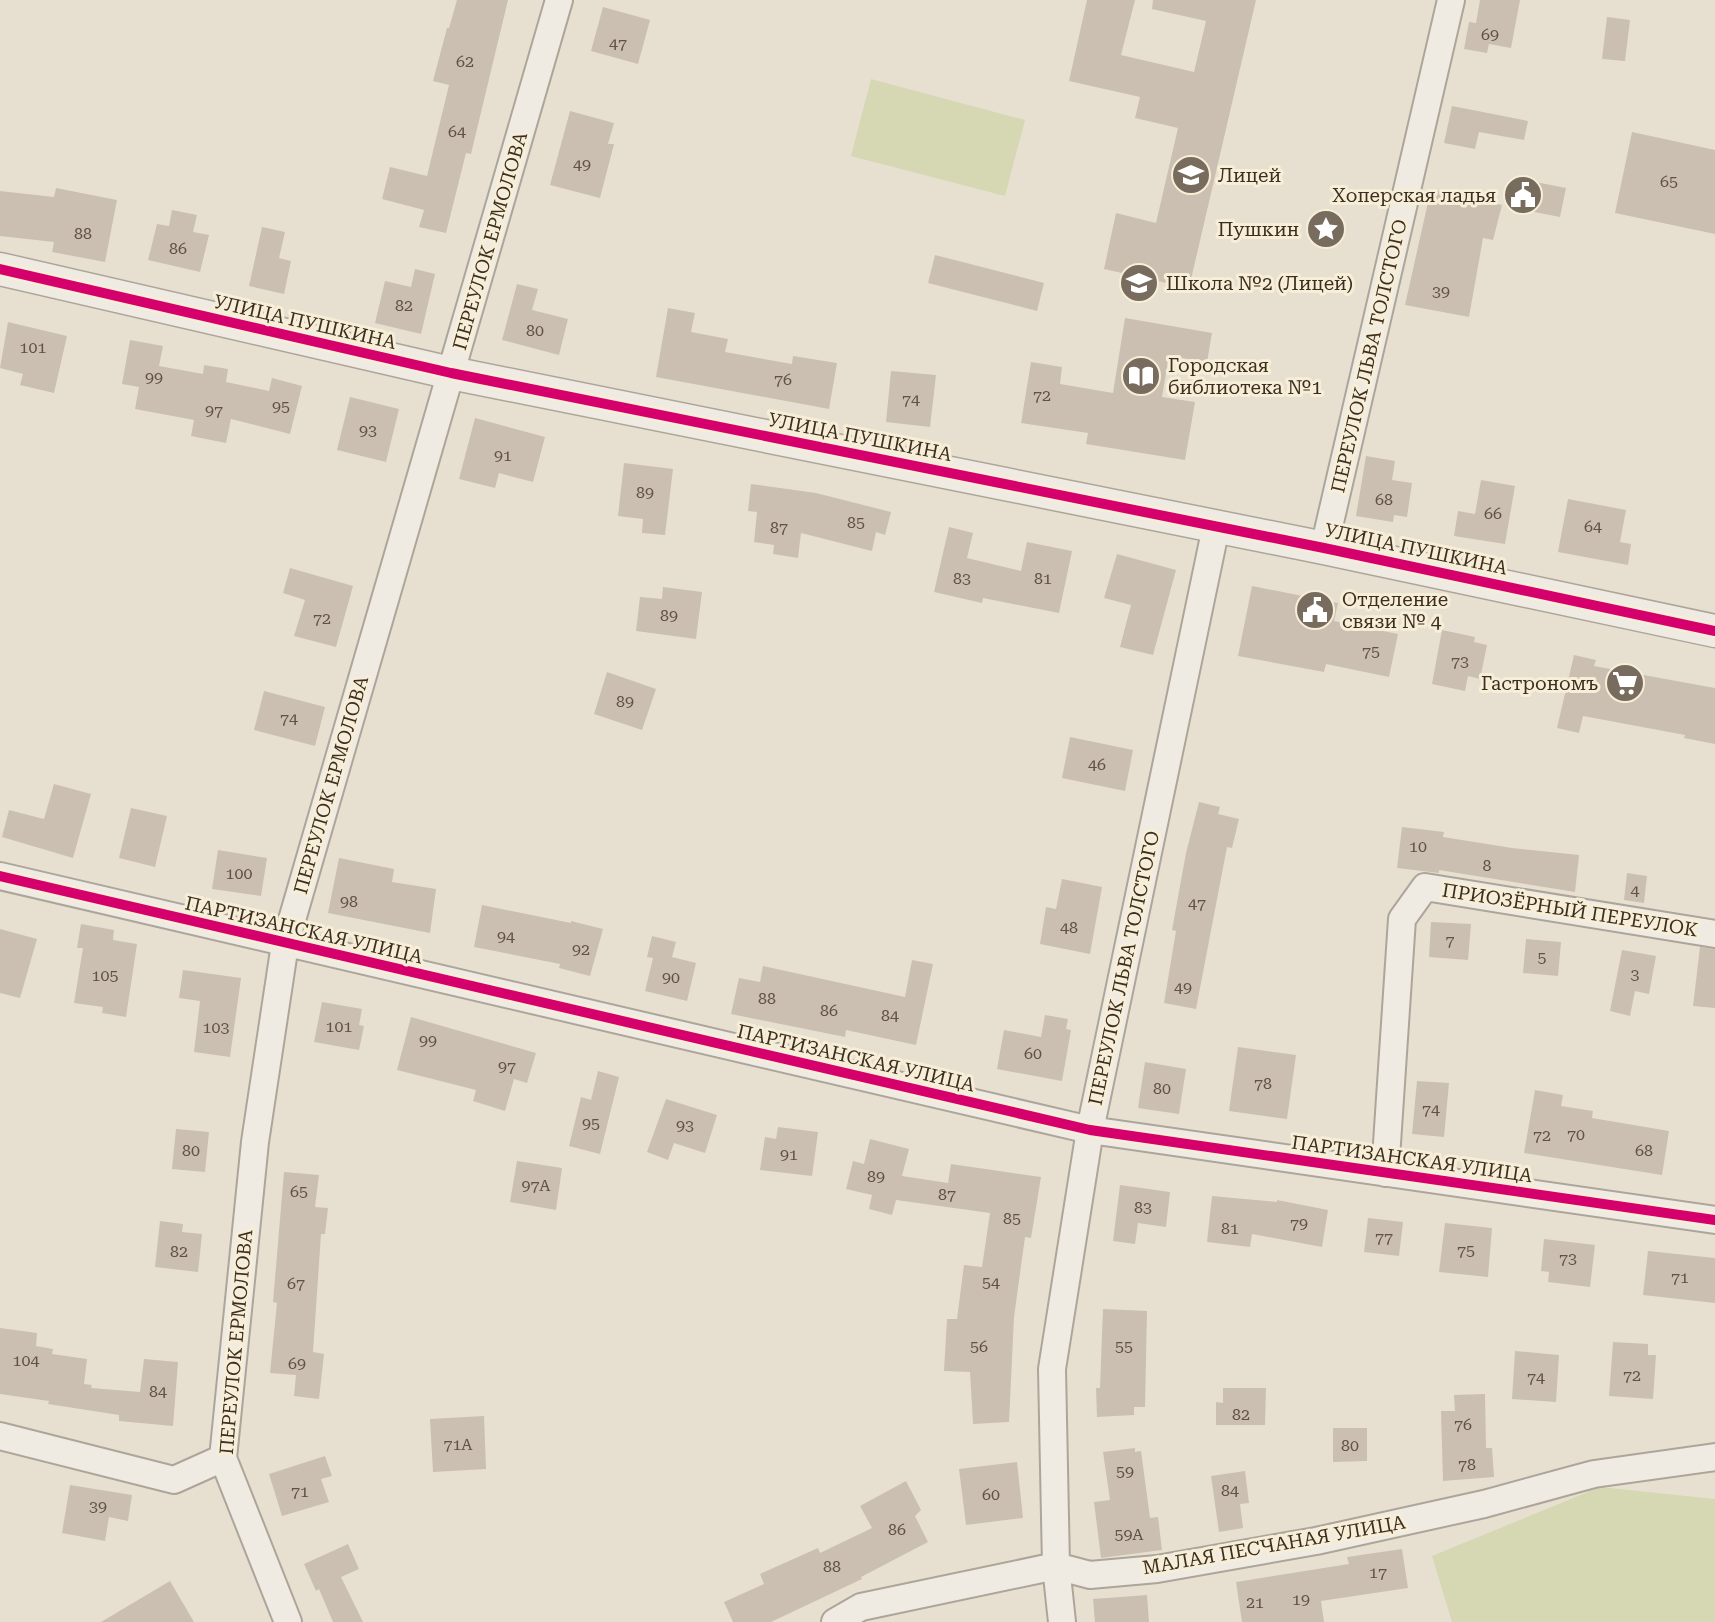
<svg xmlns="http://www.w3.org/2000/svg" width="1715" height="1622" font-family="'Roboto Serif',serif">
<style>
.green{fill:#d6d7b3}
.building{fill:#cbbfb2}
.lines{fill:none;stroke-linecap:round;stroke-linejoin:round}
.minor-casing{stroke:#ada599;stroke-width:30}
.tertiary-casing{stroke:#ada599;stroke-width:35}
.minor{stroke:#efebe3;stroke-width:26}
.tertiary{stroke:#efebe3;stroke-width:32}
.cycleway-casing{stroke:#f7eed8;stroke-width:15}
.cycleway{stroke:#d6006c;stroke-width:10}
.labels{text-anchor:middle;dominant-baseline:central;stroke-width:6;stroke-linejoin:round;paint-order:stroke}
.number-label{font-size:16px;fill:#605244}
.poi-label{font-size:19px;fill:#3d2e20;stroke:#f7eed8;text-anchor:start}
.street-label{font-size:19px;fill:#3d2e20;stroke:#f7eed8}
</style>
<rect width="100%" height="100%" fill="#e7e0d1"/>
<!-- green -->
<path class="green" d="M871,79L1025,120L1005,196L851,156Z
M1600,1487L1715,1499V1622H1452L1432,1556Z"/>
<!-- building -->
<path class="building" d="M457,0H508L471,154L466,153L446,233L419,227L424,210L382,199L390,167L427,176L449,85L433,81L447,28H449Z
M1087,0H1135L1121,55L1194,72L1206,21L1152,9L1153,0H1256L1189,288L1104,269L1116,213L1156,223L1178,128L1135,118L1140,97L1069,81Z
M1480,0H1520L1511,48L1489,44L1487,53L1464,49L1469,22L1476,23Z
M603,7L650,20L638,64L591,51Z
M1607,17L1630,20L1625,61L1602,59Z
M1452,106L1528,121L1524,140L1479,132L1475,149L1444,143Z
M570,111L614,123L608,144H614L600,198L550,185Z
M1632,132L1715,150V234L1615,213Z
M1515,178L1566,188L1560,217L1509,207Z
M56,188L117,200L105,262L52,252L54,242L0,236V191L54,197Z
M1431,189L1502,205L1493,240L1483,238L1469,317L1405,305Z
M172,210L197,215L193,232L209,235L200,272L148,260L157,224L169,226Z
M262,227L285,232L279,258L291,261L284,294L249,286Z
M935,255L1044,283L1037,311L928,283Z
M415,269L435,274L421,334L375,323L385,281L411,287Z
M517,284L538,289L532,310L568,319L559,355L502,340Z
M668,308L695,313L691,332L728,339L725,352L792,364L793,356L837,363L829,409L656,377Z
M1125,318L1212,333L1207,362L1169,356L1162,397L1195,402L1185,460L1086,444L1088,433L1021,423L1031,362L1062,367L1060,384L1113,393Z
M8,322L67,336L54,393L20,385L23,374L0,368Z
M130,340L163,346L159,366L203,374L204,365L228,369L226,382L269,391L272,378L302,386L290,434L231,419L226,443L191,436L194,420L135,409L139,387L122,384Z
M891,371L936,375L930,427L886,422Z
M350,397L399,409L386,462L337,450Z
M475,418L545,437L533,482L499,473L495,488L459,479Z
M1366,456L1395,461L1392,480L1412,483L1407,517L1394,515L1393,522L1356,516Z
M624,463L673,469L665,535L642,533L643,519L618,516Z
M1481,480L1515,486L1505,544L1454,536L1458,511L1475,514Z
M751,484L816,493L891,512L885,535L876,532L872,551L801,533L798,558L773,554L774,545L754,542L757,512L748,511Z
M1568,499L1626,510L1620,542L1631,544L1628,565L1558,552Z
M949,527L973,533L967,558L1021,571L1027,542L1072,551L1059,613L983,598L982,603L934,592Z
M1117,554L1176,570L1153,655L1120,647L1131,605L1104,598Z
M290,568L353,586L336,647L294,636L305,600L283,593Z
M1252,586L1338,603L1334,621L1398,634L1389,677L1326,664L1324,672L1238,656Z
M663,587L702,592L696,639L636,631L640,597L662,599Z
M1442,630L1475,637L1474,642L1487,645L1480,679L1468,676L1465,691L1432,684Z
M1574,655L1596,660L1594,666L1715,688V744L1684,738L1685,735L1583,716L1579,733L1557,728Z
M607,672L656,689L642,730L594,714Z
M264,691L325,707L315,746L254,730Z
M1070,737L1133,750L1125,791L1062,778Z
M54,784L91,794L73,858L2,837L9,810L44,819Z
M1199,802L1220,807L1218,814L1239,819L1232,848L1227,847L1196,1009L1164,1003L1176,931L1172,930L1186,853Z
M131,808L167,816L155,867L119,858Z
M1402,827L1444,832L1443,837L1512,848L1579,855L1575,892L1439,870V873L1397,868Z
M218,850L267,858L261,896L212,889Z
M339,858L394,869L392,882L436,889L430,933L328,913Z
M1627,873L1647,876L1644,903L1624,900Z
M1062,879L1102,887L1090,954L1040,944L1046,907L1056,909Z
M482,905L571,923V921L603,929L590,976L559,968L560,964L474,947Z
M1431,922L1471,924L1468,960L1429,957Z
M81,924L114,930L113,940L137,944L126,1017L102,1013L103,1007L74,1003L83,948H77Z
M0,929L37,939L20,998L0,993Z
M652,936L676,942L672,957L696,963L687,1001L645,991L653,958L647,957Z
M1526,939L1561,942L1558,976L1523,973Z
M1700,947L1715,949V1008L1693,1006Z
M1622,950L1656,956L1649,994L1635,991L1630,1016L1610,1011Z
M912,960L933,964L916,1045L846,1030L845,1037L731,1014L739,978L760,982L763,966L905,997Z
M183,970L241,978L230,1057L194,1052L200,1001L179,998Z
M322,1002L362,1009L359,1025L364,1026L359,1050L314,1042Z
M1045,1015L1068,1019L1066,1029L1071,1030L1062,1081L997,1069L1004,1030L1041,1037Z
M411,1017L536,1053L527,1083L514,1079L505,1111L473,1101L476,1090L397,1070Z
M1238,1047L1296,1055L1287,1119L1229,1111Z
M1145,1062L1186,1069L1179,1114L1138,1108Z
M598,1071L619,1077L600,1154L569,1146L581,1097L591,1100Z
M1417,1081L1449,1083L1444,1137L1412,1134Z
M1535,1090L1563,1095L1561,1106L1593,1111L1592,1118L1669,1131L1662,1175L1524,1153Z
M666,1099L717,1115L705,1153L674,1143L668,1160L647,1152Z
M778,1127L818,1132L812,1176L760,1170L765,1137L776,1139Z
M176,1129L209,1132L205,1172L172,1169Z
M870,1139L909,1149L902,1176L948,1183L951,1164L1041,1177L1031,1238L1025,1237L1014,1317L1009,1422L973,1424L970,1372L944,1371L947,1319H957L964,1265L982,1267L990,1213L896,1200L892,1215L869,1209L872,1195L846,1189L853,1161L864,1164Z
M517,1161L562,1168L556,1210L510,1202Z
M284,1172L319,1175L315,1207L328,1208L325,1234H321L313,1352L324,1354L319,1399L294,1396L296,1375L270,1373L277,1303L273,1302Z
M1120,1185L1170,1192L1166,1227L1138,1223L1135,1244L1113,1241Z
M1212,1196L1277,1202V1200L1328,1210L1322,1247L1252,1234L1250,1247L1207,1242Z
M1368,1218L1403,1222L1399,1256L1364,1252Z
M160,1221L183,1224L182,1232L202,1234L198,1272L155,1267Z
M1445,1223L1492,1228L1488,1277L1439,1272Z
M1544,1239L1595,1245L1590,1287L1548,1282L1549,1272L1541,1271Z
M1648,1251L1715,1258V1303L1643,1295Z
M1103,1309L1147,1311L1145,1407H1134V1415L1097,1417L1096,1388H1100Z
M0,1328L37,1333L36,1346L53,1349L52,1354L87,1359L84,1384L92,1385L91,1388L140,1392L144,1359L178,1362L173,1426L119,1421V1415L48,1404L49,1401L0,1394Z
M1613,1342L1648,1344V1355H1656L1653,1399L1609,1396Z
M1515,1351L1559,1355L1556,1402L1512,1399Z
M1223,1388H1266L1265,1425H1216V1402L1223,1403Z
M1485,1394L1486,1448H1492L1494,1477L1443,1481L1441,1411H1455L1454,1395Z
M484,1416L486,1469L433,1472L430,1419Z
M1333,1428H1367V1461L1333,1462Z
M1135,1448V1452L1141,1451L1150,1518L1158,1517L1162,1550L1101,1558L1094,1502L1110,1500L1103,1452Z
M325,1456L332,1476L321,1479L329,1502L282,1516L269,1474Z
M1017,1462L1023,1518L966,1525L959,1469Z
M1245,1471L1249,1503L1240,1504L1243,1528L1219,1532L1211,1476Z
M906,1481L921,1510L915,1516L928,1542L861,1577L862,1579L771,1622H733L724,1602L764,1584L760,1574L818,1548L820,1553L872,1528L860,1506Z
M70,1485L132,1495L128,1521L109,1517L105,1541L62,1533Z
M348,1544L359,1569L341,1577L363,1622H333L319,1589L316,1591L304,1564Z
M1402,1549L1408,1588L1321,1601L1324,1622H1242L1236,1582L1349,1564L1347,1557Z
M170,1581L194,1622H101Z
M1147,1595L1149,1622H1095L1093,1599Z"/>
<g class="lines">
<defs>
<path id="minor" d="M1324,548L1451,0
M0,876L1090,1130L1715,1220
M1385,1173L1402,919L1425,887L1715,934
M0,1436L174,1480L223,1458
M288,1622L223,1458L255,1142L285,944L559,0
M835,1622L861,1607L1056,1566L1090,1575L1157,1569L1316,1541L1484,1504L1594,1474L1715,1457
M1062,1622L1056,1566L1052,1369L1090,1130L1216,527"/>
<path id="tertiary" d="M0,269L451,373L1324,548L1715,631"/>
</defs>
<!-- minor casing -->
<use href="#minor" class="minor-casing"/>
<!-- tertiary casing -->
<use href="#tertiary" class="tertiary-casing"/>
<!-- minor -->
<use href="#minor" class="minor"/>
<!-- tertiary -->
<use href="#tertiary" class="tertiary"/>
<defs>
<path id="cycleway" d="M0,269L451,373L1324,548L1715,631
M0,876L1090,1130L1715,1220"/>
</defs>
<!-- cycleway casing -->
<use href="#cycleway" class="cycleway-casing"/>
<!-- cycleway -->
<use href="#cycleway" class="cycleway"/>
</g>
<!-- icons -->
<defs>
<symbol id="school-disc" viewBox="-11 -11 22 22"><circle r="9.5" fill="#786c5e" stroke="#f7eed8"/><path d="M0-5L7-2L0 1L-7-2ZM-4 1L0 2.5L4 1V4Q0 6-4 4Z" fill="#fff"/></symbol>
<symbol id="civic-disc" viewBox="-11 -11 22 22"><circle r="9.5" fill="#786c5e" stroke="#f7eed8"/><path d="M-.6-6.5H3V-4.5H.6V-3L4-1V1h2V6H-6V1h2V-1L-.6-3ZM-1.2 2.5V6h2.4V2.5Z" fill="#fff"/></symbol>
<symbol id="sight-disc" viewBox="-11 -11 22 22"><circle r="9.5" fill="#786c5e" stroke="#f7eed8"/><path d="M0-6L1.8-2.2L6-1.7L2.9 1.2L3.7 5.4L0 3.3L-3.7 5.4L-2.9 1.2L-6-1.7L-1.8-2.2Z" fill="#fff"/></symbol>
<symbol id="library-disc" viewBox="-11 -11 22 22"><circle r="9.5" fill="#786c5e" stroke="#f7eed8"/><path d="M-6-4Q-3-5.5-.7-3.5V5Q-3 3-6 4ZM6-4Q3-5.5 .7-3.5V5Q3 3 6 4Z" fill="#fff"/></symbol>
<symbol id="supermarket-disc" viewBox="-11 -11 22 22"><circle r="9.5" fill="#786c5e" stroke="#f7eed8"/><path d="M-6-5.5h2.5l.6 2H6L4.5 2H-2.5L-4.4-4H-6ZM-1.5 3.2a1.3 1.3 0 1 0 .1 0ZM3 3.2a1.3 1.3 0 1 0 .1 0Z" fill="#fff"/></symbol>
</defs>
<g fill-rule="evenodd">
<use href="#school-disc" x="1169" y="153" width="44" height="44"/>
<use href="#civic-disc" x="1501" y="173" width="44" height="44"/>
<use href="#sight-disc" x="1304" y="207" width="44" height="44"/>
<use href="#school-disc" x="1117" y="261" width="44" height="44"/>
<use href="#library-disc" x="1119" y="354" width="44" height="44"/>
<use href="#civic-disc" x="1293" y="588" width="44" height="44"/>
<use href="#supermarket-disc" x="1603" y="661" width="44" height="44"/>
</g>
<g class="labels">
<!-- number labels -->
<g class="number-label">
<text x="1490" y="34">69</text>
<text x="618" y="43">47</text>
<text x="465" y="61">62</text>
<text x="457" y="131">64</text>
<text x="582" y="164">49</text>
<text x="1669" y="181">65</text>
<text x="83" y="233">88</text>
<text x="178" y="248">86</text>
<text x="1441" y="291">39</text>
<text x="404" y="305">82</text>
<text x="535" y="330">80</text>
<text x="33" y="347">101</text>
<text x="154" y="377">99</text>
<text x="783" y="379">76</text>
<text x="1042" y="395">72</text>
<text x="911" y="399">74</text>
<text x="281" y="406">95</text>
<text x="214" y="410">97</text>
<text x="368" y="430">93</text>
<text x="503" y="455">91</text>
<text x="645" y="492">89</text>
<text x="1384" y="499">68</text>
<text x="1493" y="513">66</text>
<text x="856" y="522">85</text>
<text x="1593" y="526">64</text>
<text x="779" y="527">87</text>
<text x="962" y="578">83</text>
<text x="1043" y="578">81</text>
<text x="669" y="615">89</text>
<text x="322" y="618">72</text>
<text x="1371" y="651">75</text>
<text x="1460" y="661">73</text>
<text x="625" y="701">89</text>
<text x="289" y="718">74</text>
<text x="1097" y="764">46</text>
<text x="1418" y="846">10</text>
<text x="1487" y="865">8</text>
<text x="239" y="873">100</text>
<text x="1635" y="890">4</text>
<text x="349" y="901">98</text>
<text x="1197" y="903">47</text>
<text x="1069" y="927">48</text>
<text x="506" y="936">94</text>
<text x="1450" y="940">7</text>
<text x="581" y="949">92</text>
<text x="1542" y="957">5</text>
<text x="1635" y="974">3</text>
<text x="105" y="975">105</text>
<text x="671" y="977">90</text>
<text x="1183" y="987">49</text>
<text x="767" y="998">88</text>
<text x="829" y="1010">86</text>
<text x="890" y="1015">84</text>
<text x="339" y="1026">101</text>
<text x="216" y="1027">103</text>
<text x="428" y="1040">99</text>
<text x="1033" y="1053">60</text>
<text x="507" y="1066">97</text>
<text x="1263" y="1083">78</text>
<text x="1162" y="1088">80</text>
<text x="1431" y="1109">74</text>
<text x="591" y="1123">95</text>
<text x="685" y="1125">93</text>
<text x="1576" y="1134">70</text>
<text x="1542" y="1135">72</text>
<text x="191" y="1150">80</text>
<text x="1644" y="1150">68</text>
<text x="789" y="1154">91</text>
<text x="876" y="1176">89</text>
<text x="536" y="1185">97А</text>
<text x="299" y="1191">65</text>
<text x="947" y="1194">87</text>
<text x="1143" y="1207">83</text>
<text x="1012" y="1218">85</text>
<text x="1299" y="1223">79</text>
<text x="1230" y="1228">81</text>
<text x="1384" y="1237">77</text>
<text x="1466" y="1250">75</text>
<text x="179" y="1251">82</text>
<text x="1568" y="1258">73</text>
<text x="1680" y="1277">71</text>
<text x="991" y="1282">54</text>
<text x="296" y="1283">67</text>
<text x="979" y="1346">56</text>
<text x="1124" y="1346">55</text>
<text x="26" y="1360">104</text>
<text x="297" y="1363">69</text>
<text x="1632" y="1375">72</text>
<text x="1536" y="1377">74</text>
<text x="158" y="1391">84</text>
<text x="1241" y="1414">82</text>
<text x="1463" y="1424">76</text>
<text x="458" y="1444">71А</text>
<text x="1350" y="1445">80</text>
<text x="1467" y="1464">78</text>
<text x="1125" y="1471">59</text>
<text x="1230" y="1490">84</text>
<text x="300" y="1491">71</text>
<text x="991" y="1494">60</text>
<text x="98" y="1506">39</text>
<text x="897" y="1529">86</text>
<text x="1129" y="1534">59А</text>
<text x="832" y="1566">88</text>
<text x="1378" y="1572">17</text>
<text x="1301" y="1599">19</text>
<text x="1255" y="1602">21</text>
</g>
<!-- poi labels -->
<g class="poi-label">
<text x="1218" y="175">Лицей</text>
<text x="1496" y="195" text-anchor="end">Хоперская ладья</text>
<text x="1299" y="229" text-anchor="end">Пушкин</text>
<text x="1166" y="283">Школа №2 (Лицей)</text>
<text x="1168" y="365">Городская<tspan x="1168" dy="22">библиотека №1</tspan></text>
<text x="1342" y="599">Отделение<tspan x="1342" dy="22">связи № 4</tspan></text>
<text x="1598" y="683" text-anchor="end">Гастрономъ</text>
</g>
<!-- street labels -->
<g class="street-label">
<text transform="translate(490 241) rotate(-74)">ПЕРЕУЛОК ЕРМОЛОВА</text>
<text transform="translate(305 322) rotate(13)">УЛИЦА ПУШКИНА</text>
<text transform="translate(1369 356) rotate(-77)">ПЕРЕУЛОК ЛЬВА ТОЛСТОГО</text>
<text transform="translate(860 437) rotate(11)">УЛИЦА ПУШКИНА</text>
<text transform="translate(1416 549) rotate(12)">УЛИЦА ПУШКИНА</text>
<text transform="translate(331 785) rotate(-74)">ПЕРЕУЛОК ЕРМОЛОВА</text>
<text transform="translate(1570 910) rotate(9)">ПРИОЗЁРНЫЙ ПЕРЕУЛОК</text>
<text transform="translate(304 930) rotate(13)">ПАРТИЗАНСКАЯ УЛИЦА</text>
<text transform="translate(1124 968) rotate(-78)">ПЕРЕУЛОК ЛЬВА ТОЛСТОГО</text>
<text transform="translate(856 1058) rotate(13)">ПАРТИЗАНСКАЯ УЛИЦА</text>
<text transform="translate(1412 1159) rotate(8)">ПАРТИЗАНСКАЯ УЛИЦА</text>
<text transform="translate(236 1342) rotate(-85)">ПЕРЕУЛОК ЕРМОЛОВА</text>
<text transform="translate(1274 1545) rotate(-10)">МАЛАЯ ПЕСЧАНАЯ УЛИЦА</text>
</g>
</g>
</svg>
